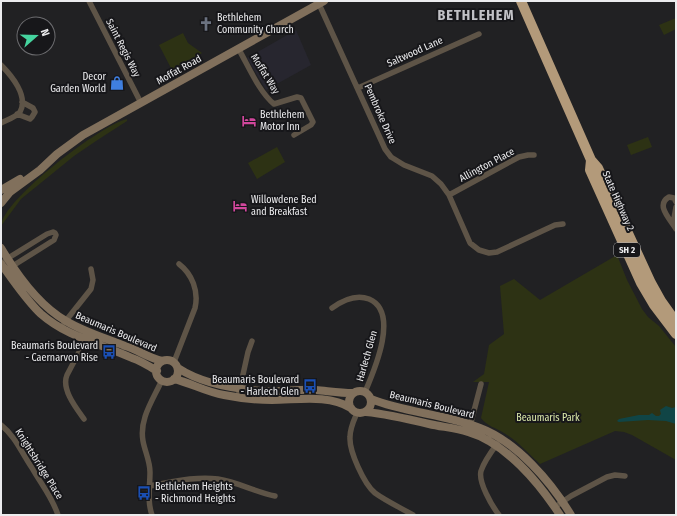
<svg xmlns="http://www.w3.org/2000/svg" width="677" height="516" font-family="'Fira Sans Condensed',sans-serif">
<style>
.built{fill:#27262f}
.green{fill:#2d3214}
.water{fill:#104546}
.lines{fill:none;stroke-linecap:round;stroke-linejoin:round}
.street{stroke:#5e5447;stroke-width:5.5}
.secondary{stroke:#81705c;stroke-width:8}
.highway{stroke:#b39a7a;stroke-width:10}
.labels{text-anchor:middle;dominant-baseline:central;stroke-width:4;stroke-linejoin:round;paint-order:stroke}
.shield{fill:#17171a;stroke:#acacae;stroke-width:1}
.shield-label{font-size:9px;font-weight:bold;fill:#ececee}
.poi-label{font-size:10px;fill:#ececee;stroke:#17171a;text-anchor:start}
.street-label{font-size:10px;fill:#ececee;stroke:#17171a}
.park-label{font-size:10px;fill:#dceaab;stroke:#17171a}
.district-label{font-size:14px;font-weight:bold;letter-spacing:1px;fill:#c2c2c6;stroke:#17171a}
</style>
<rect width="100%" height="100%" fill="#212123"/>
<!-- built -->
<path class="built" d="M296,30L311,65L266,90L247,58Z"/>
<!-- green -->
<path class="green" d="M676,18V29L664,35L659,25Z
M183,33L188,43L202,53L172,70L159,45Z
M127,119V121L96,141L74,156L21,199L1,226C2,200 102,124 127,119Z
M648,137L652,147L631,155L627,145Z
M277,147L285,162L257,179L248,163Z
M617,255L627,280L642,309L648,317L659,326L676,347V460L632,435L624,432L615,431L540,464C528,453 517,441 504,433C495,427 488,427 481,418L489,382H473L484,374L489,345L504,334L500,286L514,279L540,300Z"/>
<!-- water -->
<path class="water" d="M666,406L672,408L676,407V424L666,421L648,420L619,422L617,421L619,419L639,415H649L652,413L656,416H659L661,414L660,410Z"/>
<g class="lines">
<!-- street -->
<path class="street" d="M89,1L141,103
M319,4L385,149L391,157L404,165L432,176L441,184L449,195L470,243L479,250L489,253L497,252L555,225L563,224
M238,48C248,65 259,92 274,104L297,97L301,98L313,122L311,125L294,135
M1,65C11,75 29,96 20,112C16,117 7,120 1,123
M358,88L479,34
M17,114L30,119L32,117L35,112L33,108L22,102
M449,195L519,157L528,155H534
M676,202L674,198L669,197C655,205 670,219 676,229
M673,224L676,207
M5,260L47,234L53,232L55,233L56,235L54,240L11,267
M332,308C343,300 356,294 369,299C400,312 374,371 365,392
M64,323L91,289L93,280L91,269
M174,362L195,308C199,291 192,274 179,264
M238,397L248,352L252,341
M357,413C354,420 350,428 350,437C349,451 364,484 375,493C386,501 401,508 413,515
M84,419C76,408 61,389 67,375L87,337
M1,425C16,437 21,452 32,468C41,484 52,497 58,515
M470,426L481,384
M497,444C491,452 484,462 481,471C478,482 492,506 499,515
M149,486C172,482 195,476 218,479C238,482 255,492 275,496
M555,507L571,496L607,477L615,475L625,476
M152,515C147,501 150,487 150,472C150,461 145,452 143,441C139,419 153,400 162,380"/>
<!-- secondary -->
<path class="secondary" d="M1,190L20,179
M1,203L10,192L40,170L57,154L83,135L324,1
M1,248C17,275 38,305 66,321C84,332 105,338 125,346C138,350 149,358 162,361
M1,264C14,281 26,300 41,314C67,337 102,344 132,358C141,361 149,366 157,371
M156 371a11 11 0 1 1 22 0a11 11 0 1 1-22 0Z
M178,368C202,384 234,389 263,391C281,392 298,389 316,390C328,391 340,393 353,393
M174,379C191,383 206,392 224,395C239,398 257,400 272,400C298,400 328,394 351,408
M349 402a11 11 0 1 1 22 0a11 11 0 1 1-22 0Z
M371,399C406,413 445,414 480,428C517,442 551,482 571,515
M366,412C387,414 408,419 429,424C442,427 456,428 468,432C506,443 539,483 560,515"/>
<!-- highway -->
<path class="highway" d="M521,1L591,160L598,168L651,283L661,301L676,322
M591,160L590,170L641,283L654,305L676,334"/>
</g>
<!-- icons -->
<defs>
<symbol id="church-bare" viewBox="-9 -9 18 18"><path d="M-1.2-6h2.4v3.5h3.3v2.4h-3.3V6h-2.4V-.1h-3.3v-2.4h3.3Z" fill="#6b7280" stroke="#17171a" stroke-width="2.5" paint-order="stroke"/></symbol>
<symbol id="shop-bare" viewBox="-9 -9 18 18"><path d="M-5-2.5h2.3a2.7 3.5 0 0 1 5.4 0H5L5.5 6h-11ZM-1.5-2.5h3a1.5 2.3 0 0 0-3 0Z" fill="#3f7fe0" stroke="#17171a" stroke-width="2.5" paint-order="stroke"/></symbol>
<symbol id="hotel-bare" viewBox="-9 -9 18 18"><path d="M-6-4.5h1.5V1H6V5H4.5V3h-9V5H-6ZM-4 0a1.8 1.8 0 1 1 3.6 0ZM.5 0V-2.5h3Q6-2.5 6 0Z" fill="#d1479c" stroke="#17171a" stroke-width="2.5" paint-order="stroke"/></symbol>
<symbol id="bus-bare" viewBox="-9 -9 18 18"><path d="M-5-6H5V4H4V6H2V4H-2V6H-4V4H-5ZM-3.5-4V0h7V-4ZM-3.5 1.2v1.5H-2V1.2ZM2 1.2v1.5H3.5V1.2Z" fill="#1a4fb4" stroke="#17171a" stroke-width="2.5" paint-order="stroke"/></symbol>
</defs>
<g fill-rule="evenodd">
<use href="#church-bare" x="196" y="14" width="20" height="20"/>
<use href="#shop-bare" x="107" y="73" width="20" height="20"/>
<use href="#hotel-bare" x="239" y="111" width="20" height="20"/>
<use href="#hotel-bare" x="230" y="196" width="20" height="20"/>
<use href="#bus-bare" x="99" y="342" width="20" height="20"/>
<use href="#bus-bare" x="300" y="376" width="20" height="20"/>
<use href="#bus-bare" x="134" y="483" width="20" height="20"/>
</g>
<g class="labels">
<!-- shield labels -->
<rect class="shield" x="614" y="243" width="26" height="14" rx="3"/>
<g class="shield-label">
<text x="627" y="250">SH 2</text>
</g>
<!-- poi labels -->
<g class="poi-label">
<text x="217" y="18">Bethlehem<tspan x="217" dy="12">Community Church</tspan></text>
<text x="106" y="77" text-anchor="end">Decor<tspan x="106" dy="12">Garden World</tspan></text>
<text x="260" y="115">Bethlehem<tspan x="260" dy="12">Motor Inn</tspan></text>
<text x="251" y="200">Willowdene Bed<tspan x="251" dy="12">and Breakfast</tspan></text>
<text x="98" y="346" text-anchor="end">Beaumaris Boulevard<tspan x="98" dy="12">- Caernarvon Rise</tspan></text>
<text x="299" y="380" text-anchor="end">Beaumaris Boulevard<tspan x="299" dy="12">- Harlech Glen</tspan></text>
<text x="155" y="487">Bethlehem Heights<tspan x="155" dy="12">- Richmond Heights</tspan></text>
</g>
<!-- street labels -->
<g class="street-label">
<text transform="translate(123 48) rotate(63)">Saint Regis Way</text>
<text transform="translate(415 52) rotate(-24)">Saltwood Lane</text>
<text transform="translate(179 70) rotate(-29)">Moffat Road</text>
<text transform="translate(265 74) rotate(58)">Moffat Way</text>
<text transform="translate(380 114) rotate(66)">Pembroke Drive</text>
<text transform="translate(487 165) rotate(-28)">Allington Place</text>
<text transform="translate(618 201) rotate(66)">State Highway 2</text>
<text transform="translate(116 332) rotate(23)">Beaumaris Boulevard</text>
<text transform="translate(367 356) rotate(-74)">Harlech Glen</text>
<text transform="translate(432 405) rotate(14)">Beaumaris Boulevard</text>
<text transform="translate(39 464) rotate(58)">Knightsbridge Place</text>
</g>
<!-- park labels -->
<g class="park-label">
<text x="548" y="418">Beaumaris Park</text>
</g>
<!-- district labels -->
<g class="district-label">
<text x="476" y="15">BETHLEHEM</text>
</g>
</g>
<!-- border -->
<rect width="677" height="516" fill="none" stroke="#ececee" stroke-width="4"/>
<!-- north arrow -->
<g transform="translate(36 36) rotate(70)"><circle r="19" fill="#17171a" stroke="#6c6c6f"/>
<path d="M0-3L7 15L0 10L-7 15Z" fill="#45d49f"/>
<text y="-6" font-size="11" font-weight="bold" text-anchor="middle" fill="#ececee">N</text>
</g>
</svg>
